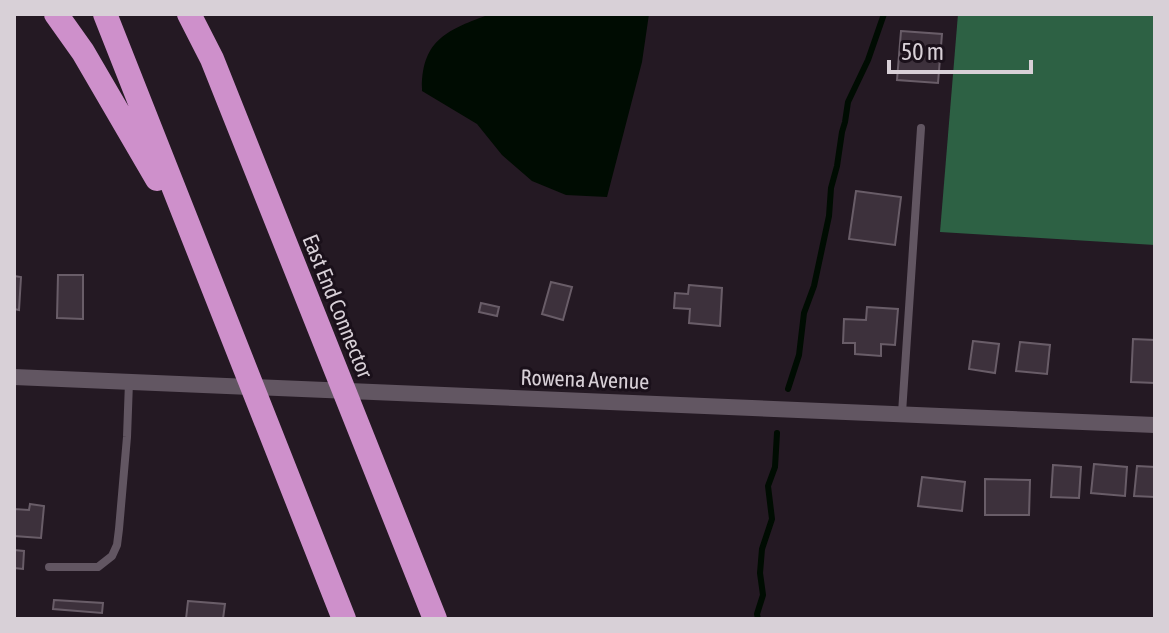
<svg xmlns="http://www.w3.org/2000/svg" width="1169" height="633" font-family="'Asap Condensed',sans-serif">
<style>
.forest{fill:#2d6144}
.water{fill:#000c02}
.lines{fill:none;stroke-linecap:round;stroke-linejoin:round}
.stream{stroke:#000c02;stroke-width:6}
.building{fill:#3d313c;stroke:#695d68;stroke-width:2}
.service{stroke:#625662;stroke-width:8}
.minor{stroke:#625662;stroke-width:16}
.motorway{stroke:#ce90cb;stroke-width:24}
.labels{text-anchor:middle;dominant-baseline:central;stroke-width:6;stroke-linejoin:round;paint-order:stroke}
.street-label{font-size:22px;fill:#d8d0d7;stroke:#1a101a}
</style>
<rect width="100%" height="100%" fill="#241923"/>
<!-- forest -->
<path class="forest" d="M958,14H1155V245L940,232Z"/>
<!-- water -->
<path class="water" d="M490,14H649L642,62L607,197L566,195L532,181L502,155L477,124L422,91C421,39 448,30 490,14Z"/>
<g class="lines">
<!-- stream -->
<path class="stream" d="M788,389L799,355L804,313L814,286L829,216L831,188L837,166L842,132L845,122L848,102L868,60L884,14
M758,619L757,614L763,595L760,573L762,549L772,519L768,486L775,467L777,433"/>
</g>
<!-- building -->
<path class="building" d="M901,31L942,34L938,83L897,80Z
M856,191L901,197L895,245L849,239Z
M58,275H83V319L57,318Z
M14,276L21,277L19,310L14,309Z
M551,282L572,287L563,320L542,314Z
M689,285L722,288L720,326L689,323L690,309L674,308L675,293L688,294Z
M481,303L499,307L497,316L479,312Z
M867,307L898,309L895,345L881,344V356L855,354V343H843L844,319L866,320Z
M1133,339L1155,340V383L1131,382Z
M973,341L999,344L995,373L969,369Z
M1020,342L1050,345L1047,374L1016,371Z
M1094,464L1127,467L1125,496L1091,493Z
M1053,465L1081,467L1079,498L1051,497Z
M1137,466L1155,467V497L1134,496Z
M922,477L965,482L962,511L918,506Z
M985,479L1030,480L1029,515H985Z
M30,504L44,506L41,538L14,536V509L29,510Z
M14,550L24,551L23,569L14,568Z
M54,600L103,603L102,613L53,609Z
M188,601L225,604L223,619H186Z"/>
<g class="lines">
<!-- service -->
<path class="service" d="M902,413L921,128
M49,567H98L112,556L117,545L119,529L127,437L129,382"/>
<!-- minor -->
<path class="minor" d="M14,377L1155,425"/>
<!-- motorway -->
<path class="motorway" d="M56,14L83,52L157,179
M105,14L344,619
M189,14L212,59L435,619"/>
</g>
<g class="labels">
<!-- street labels -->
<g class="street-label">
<text transform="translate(338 306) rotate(68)">East End Connector</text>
<text transform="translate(585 379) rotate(2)">Rowena Avenue</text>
</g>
</g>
<!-- border -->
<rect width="1169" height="633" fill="none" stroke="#d8d0d7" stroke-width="32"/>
<!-- scale -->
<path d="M889 60v12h142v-12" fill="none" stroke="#d8d0d7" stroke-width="4"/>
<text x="901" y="60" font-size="24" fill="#d8d0d7" stroke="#1a101a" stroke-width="6" paint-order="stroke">50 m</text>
</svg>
